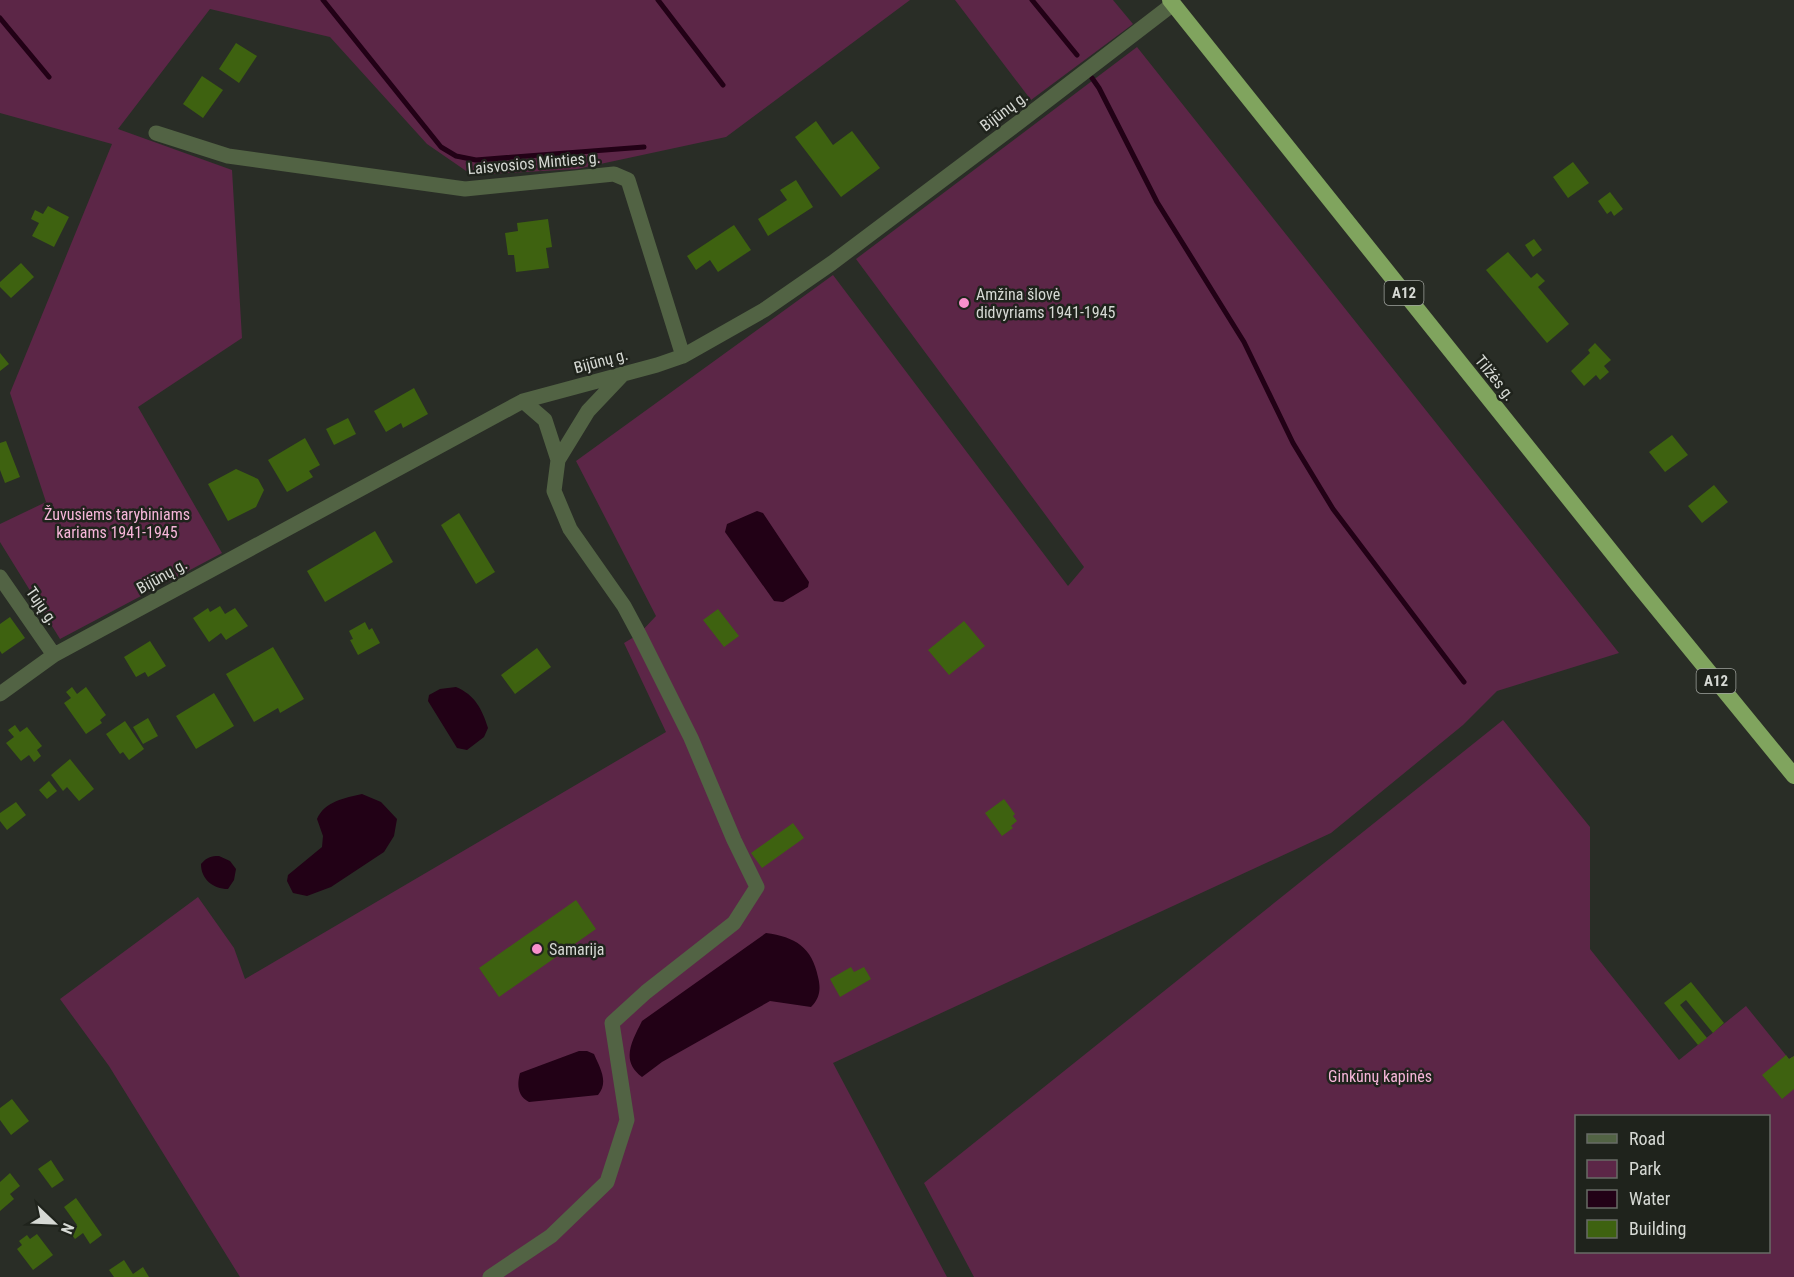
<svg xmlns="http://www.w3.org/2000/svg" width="1794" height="1277" font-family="'Roboto Condensed',sans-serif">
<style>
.green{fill:#5c2647;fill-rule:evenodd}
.water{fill:#220116}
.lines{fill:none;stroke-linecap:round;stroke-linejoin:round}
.stream{stroke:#220116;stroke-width:5}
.building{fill:#3e6210}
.minor{stroke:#526344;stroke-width:15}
.trunk{stroke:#80a45e;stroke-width:16}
.poi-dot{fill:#f890cc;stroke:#1f231c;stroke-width:2}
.labels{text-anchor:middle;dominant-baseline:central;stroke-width:5;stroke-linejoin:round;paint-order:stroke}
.shield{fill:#1f231c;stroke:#9fa29d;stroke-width:1.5}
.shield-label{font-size:15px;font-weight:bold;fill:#d6d9d4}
.street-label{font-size:16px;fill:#d6d9d4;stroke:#1f231c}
.poi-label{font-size:16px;fill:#d6d9d4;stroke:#1f231c;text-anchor:start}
.park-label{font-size:16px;fill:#f6b6d9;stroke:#1f231c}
</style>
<rect width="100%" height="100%" fill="#292d26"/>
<!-- green -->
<path class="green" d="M0,0H910L726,137L577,169L472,175L427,144L330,37L210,9L118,129L232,170L242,338L138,407L222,553L60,639L0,542V524L46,502L10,393L112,144L0,113Z
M955,0H1113L1133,24L1031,100Z
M1137,47L1619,653L1497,691L1463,725L1331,833L833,1063L947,1277H240L109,1066L60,999L198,897L234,948L245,979L666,732L624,643L639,634L656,616L576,461L833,275L1068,586L1084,567L856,259Z
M1503,720L1590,827V949L1679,1060L1746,1006L1789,1059L1794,1056V1277H974L924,1183ZM1576,1116H1768V1252H1576Z"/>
<!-- water -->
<path class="water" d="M757,511L763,513L809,582L808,587L783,602L774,601L725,532L727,524Z
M456,687C475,695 482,709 488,728L484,737L467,750L457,748L428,701L429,695L440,689Z
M362,794L381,802L397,819L394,836L384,852L331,887L307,896L293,893L287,881L288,875L322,847L323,836L317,819C325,801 345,798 362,794Z
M219,856L230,861L236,869L234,880L228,889C213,889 201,879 201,864C207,857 211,856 219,856Z
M766,933C795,937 812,947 818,977C821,989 820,998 811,1007L770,1001L662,1062L642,1077C620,1061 632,1041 642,1021Z
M579,1051H587L594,1054C600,1068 609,1082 598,1095L529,1102C517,1096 517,1084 520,1073Z"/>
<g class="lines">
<!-- stream -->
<path class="stream" d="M323,0L441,147L456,156L476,160L644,147
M658,0L723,85
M1032,0L1077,55
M0,18L49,77
M1092,78L1099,88L1157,202L1244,342L1293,443L1333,509L1464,682"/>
</g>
<!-- building -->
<path class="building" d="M236,43L257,56L239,83L219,69Z
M202,76L223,90L203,118L183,104Z
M816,121L833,145L852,131L880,168L841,197L795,137Z
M1573,162L1589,183L1568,198L1553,177Z
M796,180L813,207L768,236L758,219L787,200L780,190Z
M1610,192L1623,209L1614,216L1611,211L1607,214L1598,201Z
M48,206L69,217L54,247L32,236L39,223L31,219L35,210L43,214Z
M548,219L552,247L546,248L549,268L516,272L514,255H508L505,233L518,231L517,223Z
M734,225L751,250L718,272L710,260L696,270L687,256Z
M1534,239L1542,250L1533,257L1525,245Z
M1508,252L1531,278L1537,273L1545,281L1538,287L1569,324L1547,343L1486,270Z
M21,263L34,277L11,298L0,287V282Z
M1595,343L1611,360L1604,366L1609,372L1600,380L1596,375L1584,386L1571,371L1590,353L1588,350Z
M0,353L9,364L0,371Z
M414,388L428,414L403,428L401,423L386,432L374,411Z
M348,418L356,434L334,445L326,429Z
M1672,435L1688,455L1665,472L1649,452Z
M305,438L320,465L309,471L313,477L287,492L268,460Z
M6,441L20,477L5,483L0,470V443Z
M236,469L258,479L264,490L256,507L228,521L208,484Z
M1714,485L1728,502L1702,523L1688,506Z
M459,513L495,572L476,584L441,525Z
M375,531L393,562L325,602L307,571Z
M220,606L225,614L235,608L248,626L226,640L221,633L209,642L193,618L208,608L210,612Z
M718,609L739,636L724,647L703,620Z
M10,617L25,638L2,654L0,651V624Z
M964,621L985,646L949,675L928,650Z
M365,622L369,630L372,628L380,643L358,655L350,640L353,639L349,631Z
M150,641L166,666L148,677L145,672L136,677L124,657Z
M273,647L304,699L280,713L278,708L254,722L226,674Z
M537,648L551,667L515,694L501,675Z
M72,687L77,694L86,687L106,715L100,720L102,723L86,734L64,703L71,698L66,692Z
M214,693L234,726L196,749L176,716Z
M148,718L158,736L143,744L133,727Z
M125,721L144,749L129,760L123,752L120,754L106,734Z
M15,725L20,732L27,727L42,746L37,750L41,756L34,762L29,755L21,761L6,743L14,737L8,730Z
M70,759L94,789L79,801L67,787L63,791L51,775Z
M49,781L57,791L47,799L39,790Z
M1004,799L1015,814L1013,816L1017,821L1011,826L1013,828L1002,836L985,813Z
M16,802L26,815L7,830L0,821V813Z
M793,823L804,838L762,868L751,853Z
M576,900L596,929L499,997L479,968Z
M851,967L854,972L864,967L871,979L840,997L830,979Z
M1691,982L1724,1023L1713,1033L1686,1000L1680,1005L1707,1038L1698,1045L1664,1003Z
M1786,1055L1789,1059L1794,1056V1089L1782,1099L1762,1075Z
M12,1099L29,1121L11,1135L0,1120V1108Z
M51,1160L64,1180L52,1188L38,1169Z
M10,1173L20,1186L10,1194L14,1199L0,1211V1182Z
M76,1198L102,1235L90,1244L83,1233L75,1239L69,1231L77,1225L64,1207Z
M37,1234L53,1255L33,1270L17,1249L22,1245L19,1241L27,1235L30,1239Z
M124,1260L133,1274L143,1267L149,1277H114L109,1270Z"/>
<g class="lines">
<!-- minor -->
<path class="minor" d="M156,133L228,156L465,189L614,174L628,180L683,356
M558,460L588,411L624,373
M0,577L54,655
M0,694L54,655L523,401L657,365L683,356L764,310L832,263L1022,120L1173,4
M490,1277L551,1236L607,1182L627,1120L612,1023L646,992L734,923L757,887L734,840L691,738L639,634L624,606L570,529L554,491L558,460L545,420L523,401"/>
<!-- trunk -->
<path class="trunk" d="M1170,0L1638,585L1794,776"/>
</g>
<!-- markers -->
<g class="poi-dot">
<circle cx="964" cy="303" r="6"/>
<circle cx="537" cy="949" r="6"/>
</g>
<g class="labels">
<!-- shield labels -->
<g class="shield">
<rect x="1384.5" y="281" width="39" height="24" rx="4.5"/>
<rect x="1696.5" y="669" width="39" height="24" rx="4.5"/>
</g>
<g class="shield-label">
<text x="1404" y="293">A12</text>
<text x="1716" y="681">A12</text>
</g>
<!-- street labels -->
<g class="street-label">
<text transform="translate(1004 111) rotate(-37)">Bijūnų g.</text>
<text transform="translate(534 163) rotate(-5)">Laisvosios Minties g.</text>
<text transform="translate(601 361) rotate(-15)">Bijūnų g.</text>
<text transform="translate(1495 378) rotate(51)">Tilžės g.</text>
<text transform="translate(162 576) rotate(-29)">Bijūnų g.</text>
<text transform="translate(42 606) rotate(55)">Tujų g.</text>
</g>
<!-- poi labels -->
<g class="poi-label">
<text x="976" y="294">Amžina šlovė<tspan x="976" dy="18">didvyriams 1941-1945</tspan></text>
<text x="549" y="949">Samarija</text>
</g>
<!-- park labels -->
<g class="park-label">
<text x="117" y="514">Žuvusiems tarybiniams<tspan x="117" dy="18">kariams 1941-1945</tspan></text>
<text x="1380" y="1076">Ginkūnų kapinės</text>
</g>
</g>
<!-- legend -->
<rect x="1575" y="1115" width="195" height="138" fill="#1f231c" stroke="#686c66" stroke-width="1.5"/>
<rect x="1587" y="1134" width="30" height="9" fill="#526344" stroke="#686c66" stroke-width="1.5"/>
<text x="1629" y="1145" font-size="18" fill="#d6d9d4">Road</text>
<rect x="1587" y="1160" width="30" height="18" fill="#5c2647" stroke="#686c66" stroke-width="1.5"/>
<text x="1629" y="1175" font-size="18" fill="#d6d9d4">Park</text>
<rect x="1587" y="1190" width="30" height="18" fill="#220116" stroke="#686c66" stroke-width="1.5"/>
<text x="1629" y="1205" font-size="18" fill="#d6d9d4">Water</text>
<rect x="1587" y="1220" width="30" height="18" fill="#3e6210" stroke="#686c66" stroke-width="1.5"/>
<text x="1629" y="1235" font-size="18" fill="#d6d9d4">Building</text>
<!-- north arrow -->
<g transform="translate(54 1223) rotate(113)" stroke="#1f231c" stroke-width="4.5" paint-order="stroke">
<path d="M0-4.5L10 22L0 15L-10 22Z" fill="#d6d9d4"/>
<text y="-9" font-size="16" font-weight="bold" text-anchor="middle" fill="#d6d9d4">N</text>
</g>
</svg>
